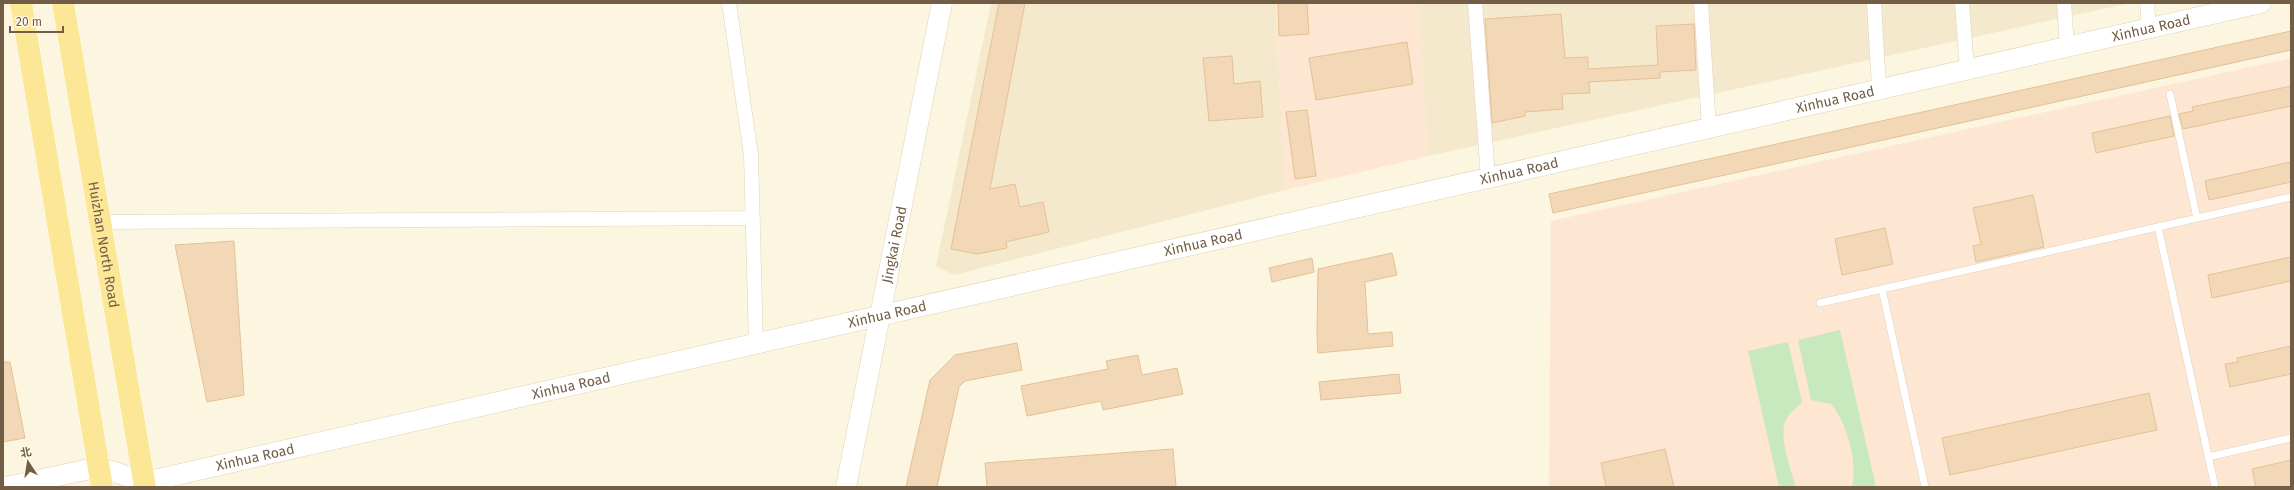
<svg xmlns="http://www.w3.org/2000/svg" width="2294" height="490" font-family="'Fira Sans','Noto Sans SC',sans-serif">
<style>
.residential{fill:#f4e8cd}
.commercial{fill:#fde6d2}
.grass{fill:#c8e9be}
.building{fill:#f2d8b6;stroke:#e4c196}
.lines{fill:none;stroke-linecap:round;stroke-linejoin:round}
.lane-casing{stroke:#e0d2bb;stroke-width:8}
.street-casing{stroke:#e0d2bb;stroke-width:15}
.secondary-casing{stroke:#e2d2b6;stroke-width:21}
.primary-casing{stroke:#fff;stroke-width:23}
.lane{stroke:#fff;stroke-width:7}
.street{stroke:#fff;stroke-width:14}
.secondary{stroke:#fff;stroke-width:20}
.primary{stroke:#fce796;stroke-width:22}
.labels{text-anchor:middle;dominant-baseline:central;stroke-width:3;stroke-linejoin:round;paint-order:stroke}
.street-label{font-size:14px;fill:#725d47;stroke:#fff9e5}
</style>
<rect width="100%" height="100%" fill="#fcf5df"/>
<!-- residential -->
<path class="residential" d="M991,3H1275L1285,190L954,275L936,266Z
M1419,3H2130L1428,156Z"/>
<!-- commercial -->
<path class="commercial" d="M1275,3H1419L1428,156L1285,190Z
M2291,58V487H1549L1551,221Z"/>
<!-- grass -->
<path class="grass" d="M1840,330L1876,487H1852C1858,464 1847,422 1831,404L1811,400L1798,340Z
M1788,342L1802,402C1797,407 1790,412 1787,418C1777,434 1791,470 1796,487H1779L1748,351Z"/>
<!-- building -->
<path class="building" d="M999,3H1025L990,189L1015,184L1020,207L1043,202L1049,232L1006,242L1007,248L977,254L951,249Z
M1278,3H1307L1309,34L1279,36Z
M1561,14L1565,58L1588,57V69L1658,65L1656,26L1694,24L1696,70L1660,72V78L1589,82L1590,93L1562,94L1563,109L1525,112V116L1492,123L1485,19Z
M2291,31V50L1553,213L1549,194Z
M1407,42L1413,84L1316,100L1309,58Z
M1232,56L1234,84L1260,81L1263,117L1209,121L1203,58Z
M2291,86V106L2183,129L2179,114L2193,111L2192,107Z
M1307,110L1316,176L1295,179L1286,112Z
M2170,116L2174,136L2096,153L2092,133Z
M2291,162V182L2209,200L2205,181Z
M2033,195L2044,247L1976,262L1973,246L1981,244L1973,208Z
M1885,228L1893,264L1842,275L1835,239Z
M234,241L244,395L207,402L175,245Z
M1392,253L1397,275L1365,282L1368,334L1392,332L1393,346L1318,353L1317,335L1318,269Z
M2291,257V281L2212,298L2208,275Z
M1312,258L1314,272L1272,282L1269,268Z
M1017,343L1022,370L965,381L959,387L937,487H906L930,380L955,355Z
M2291,346V374L2230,387L2225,364L2238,362L2237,358Z
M1138,355L1142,375L1177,368L1183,394L1103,410L1101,401L1027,416L1021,386L1108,369L1106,361Z
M3,362H10L25,438L3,442Z
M1399,374L1401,393L1321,400L1319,382Z
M2149,393L2157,430L1950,475L1942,438Z
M1173,449L1176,487H987L985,463Z
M1665,449L1674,487H1606L1601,463Z
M2291,460V487H2256L2252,469Z"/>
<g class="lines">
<defs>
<path id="lane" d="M2170,94L2197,218
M2158,227L2215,487
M1882,289L1925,487
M1820,303L2291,197
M2208,457L2291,438"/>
<path id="street" d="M729,3L751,155L756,344
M1475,3L1488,178
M1701,3L1709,128
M1874,3L1879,89
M1962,3L1967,70
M2064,3L2067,47
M2147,3L2149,28
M99,222L753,218"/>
<g id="secondary">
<path d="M6,487L99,467L145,482"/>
<path id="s1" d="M134,487L145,482L2261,3"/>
<path id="s2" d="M846,487L942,3"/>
</g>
<g id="primary">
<path d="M21,3L102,487"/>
<path id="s3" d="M63,3L145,487"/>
</g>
</defs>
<!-- lane casing -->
<use href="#lane" class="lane-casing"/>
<!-- street casing -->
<use href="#street" class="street-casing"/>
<!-- secondary casing -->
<use href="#secondary" class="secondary-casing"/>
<!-- primary casing -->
<use href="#primary" class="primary-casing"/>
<!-- lane -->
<use href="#lane" class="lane"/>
<!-- street -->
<use href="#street" class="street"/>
<!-- secondary -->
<use href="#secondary" class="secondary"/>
<!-- primary -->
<use href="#primary" class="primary"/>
</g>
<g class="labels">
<!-- street labels -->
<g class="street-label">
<text stroke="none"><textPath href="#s1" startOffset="2069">Xinhua Road</textPath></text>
<text stroke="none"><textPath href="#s1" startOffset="1745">Xinhua Road</textPath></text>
<text stroke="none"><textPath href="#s1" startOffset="1421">Xinhua Road</textPath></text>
<text stroke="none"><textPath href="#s1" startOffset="1097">Xinhua Road</textPath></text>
<text stroke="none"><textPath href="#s3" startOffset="245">Huizhan North Road</textPath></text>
<text stroke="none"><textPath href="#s2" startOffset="247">Jingkai Road</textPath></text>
<text stroke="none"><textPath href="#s1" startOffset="773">Xinhua Road</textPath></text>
<text stroke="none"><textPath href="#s1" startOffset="449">Xinhua Road</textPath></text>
<text stroke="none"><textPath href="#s1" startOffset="125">Xinhua Road</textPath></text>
</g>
</g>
<!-- border -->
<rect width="2294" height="490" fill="none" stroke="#725d47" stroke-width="8"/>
<!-- north arrow -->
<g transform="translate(28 462) rotate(348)" stroke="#fff9e5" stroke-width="3" paint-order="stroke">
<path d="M0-3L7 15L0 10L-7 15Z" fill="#725d47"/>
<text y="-6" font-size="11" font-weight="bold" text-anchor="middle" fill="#725d47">北</text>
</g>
<!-- scale -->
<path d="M10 26v6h53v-6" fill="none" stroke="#725d47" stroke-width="2"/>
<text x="16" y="26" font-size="12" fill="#725d47" stroke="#fff9e5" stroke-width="3" paint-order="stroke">20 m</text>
</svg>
